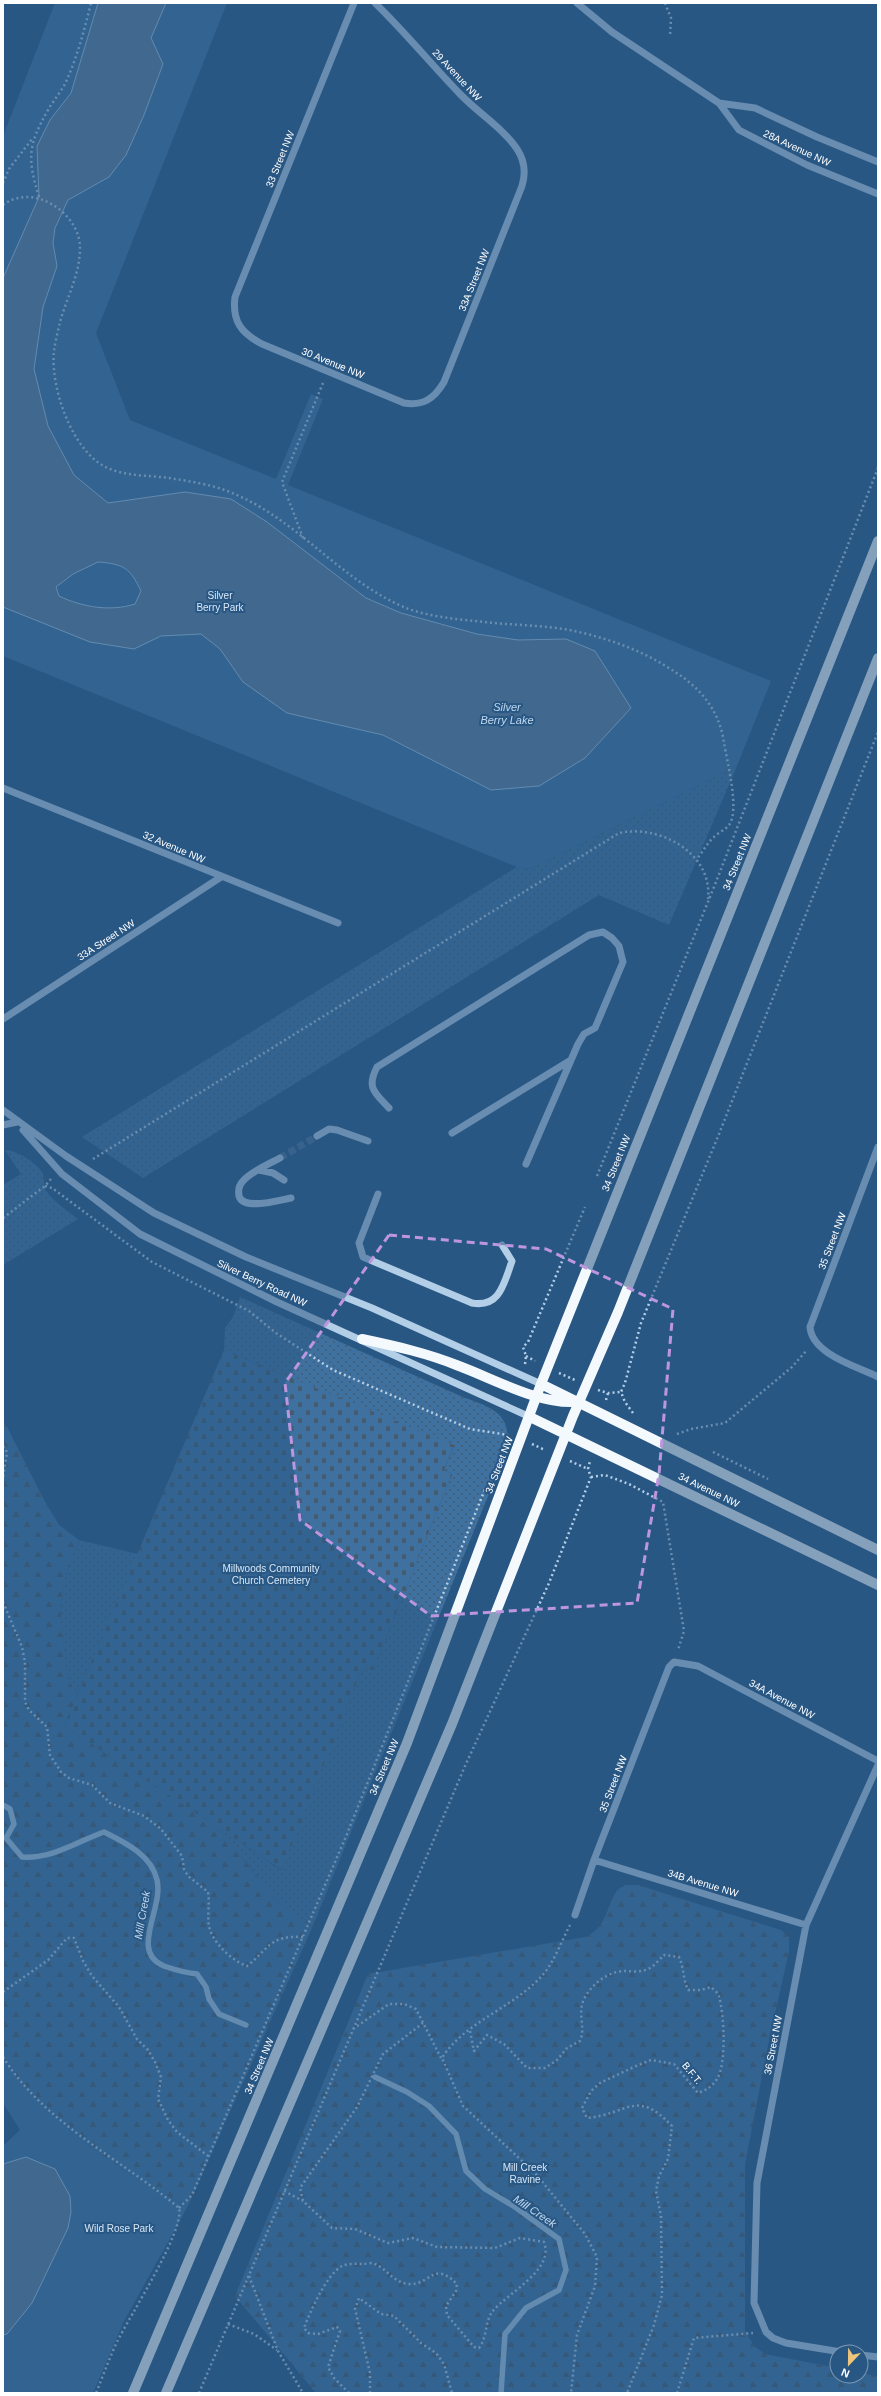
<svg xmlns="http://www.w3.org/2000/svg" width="881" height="2396" font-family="Arial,sans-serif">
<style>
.grass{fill:url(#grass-dots)}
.forest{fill:url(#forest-firs)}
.cemetery{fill:url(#cemetery-stones)}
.park{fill:#3e71a0}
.water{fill:#5d7c9b;stroke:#a8c9e7;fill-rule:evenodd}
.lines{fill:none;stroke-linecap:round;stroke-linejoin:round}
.stream{stroke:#a8c9e7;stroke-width:5.5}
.minor-tunnel{stroke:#497096;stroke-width:7;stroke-dasharray:7 3.5;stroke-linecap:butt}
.path{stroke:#b3cee7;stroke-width:2.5;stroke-dasharray:2 3;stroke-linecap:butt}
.minor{stroke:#b3cee7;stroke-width:7}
.major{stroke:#f4f9fe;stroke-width:10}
.marked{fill:none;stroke:#bd96df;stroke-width:3;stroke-dasharray:8 5;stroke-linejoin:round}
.labels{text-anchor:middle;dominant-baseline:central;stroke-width:4;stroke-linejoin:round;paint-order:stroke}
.street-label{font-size:10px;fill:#fff;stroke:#295784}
.park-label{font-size:10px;fill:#d6e7f6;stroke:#295784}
.water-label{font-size:11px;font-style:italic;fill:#bfd8ee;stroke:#295784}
</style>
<defs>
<pattern id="grass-dots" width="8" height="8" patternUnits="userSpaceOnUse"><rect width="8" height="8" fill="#3e71a0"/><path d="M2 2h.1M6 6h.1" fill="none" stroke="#465b6e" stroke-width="1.8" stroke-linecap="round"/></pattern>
<pattern id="forest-firs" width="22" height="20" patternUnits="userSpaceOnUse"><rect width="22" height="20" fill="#3e71a0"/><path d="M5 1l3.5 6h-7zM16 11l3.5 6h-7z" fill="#465b6e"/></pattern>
<pattern id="cemetery-stones" width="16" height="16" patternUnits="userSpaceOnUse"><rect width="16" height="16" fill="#3e71a0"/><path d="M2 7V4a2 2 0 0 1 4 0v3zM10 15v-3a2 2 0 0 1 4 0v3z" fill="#465b6e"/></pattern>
</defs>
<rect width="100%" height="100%" fill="#295784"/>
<!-- grass -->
<path class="grass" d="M737,766L669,925L599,895L143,1178L82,1137L517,867L530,869Z
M5,1150C15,1149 39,1164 43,1174C44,1180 44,1187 47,1192C54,1202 68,1211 78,1219L3,1265V1185L21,1174Z
M240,1297L465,1398C499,1409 515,1419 504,1457L312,1928L276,1900L218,1827L281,1870L363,1667L373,1670L452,1474L444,1470L454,1446L224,1350L225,1328L233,1317Z
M79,1540L138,1554L78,1693L68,1681L60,1608L67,1571Z"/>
<!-- forest -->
<path class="forest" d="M3,1419L43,1498L59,1525L79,1540L67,1571L60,1608L68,1681L78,1693L64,1726L218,1827L276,1900L312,1928L188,2206C124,2175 41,2118 3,2057Z
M625,1885H638L781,1930L789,1937V1952L770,2035L745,2164V2331L754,2346L765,2354L837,2368V2376H861V2373L878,2376V2393H316L235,2296L368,1974L585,1937C613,1925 605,1893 625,1885Z"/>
<!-- cemetery -->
<path class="cemetery" d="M224,1350L454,1445L444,1470L452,1474L373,1670L363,1667L282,1870L64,1726Z"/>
<!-- park -->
<path class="park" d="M55,3H227L96,333L130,420L276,479L311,394L323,399L288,485L771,681L737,766L530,869L517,867L3,656V136Z
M3,2057C41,2118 124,2175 188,2206L124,2321L93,2393H3V2335L7,2333L26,2157L3,2164V2146L20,2130L3,2103Z"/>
<!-- water -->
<path class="water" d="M98,3H166L151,38L163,64L144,115L126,155L109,177L68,200L55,228L53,243L57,266L43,307L34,369L48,426L74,475L108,503L185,492L231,499L267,522L366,598L401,613L477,634L518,640L566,639L595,651L631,708L585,758L539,786L491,790L383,735L287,713L243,682L220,649L201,634L161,636L134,649L90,642L3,607V278L39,197L37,146L50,120L71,93ZM98,562C124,564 130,568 141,591L135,604C110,612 82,607 59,596L56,587L73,574Z
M26,2157L55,2169L70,2196L71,2212L68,2228L32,2303L7,2334L3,2335V2164Z"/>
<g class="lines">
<!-- stream -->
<path class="stream" d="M3,1805L10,1809L14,1824L6,1838L22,1857C53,1859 76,1842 104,1832C124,1842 152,1855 157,1880C164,1908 129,1952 164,1966C176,1970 184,1973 197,1974L206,1987L209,1999L219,2014L246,2025
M375,2077L407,2092L429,2106L456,2134L466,2171L485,2189L515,2207L559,2239L566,2270L559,2290L526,2308L505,2334L501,2393"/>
<!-- minor-tunnel -->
<path class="minor-tunnel" d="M280,1158L317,1136"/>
<!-- path -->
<path class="path" d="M665,3L671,18L670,36
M3,183L9,169L32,139
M39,197C27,158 28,145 48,110C53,101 60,93 65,84C77,58 84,31 91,3
M3,205C33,182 80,213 80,248C80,274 67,297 60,322C58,331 55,342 54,351C50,388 73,455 110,469C130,477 154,475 175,479C194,482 214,485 232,493C297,519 341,581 406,608C427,616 453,619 476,621C511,626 548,624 583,633C616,641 647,653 675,672C701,688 720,712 724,743C727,761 740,811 729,825C726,829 720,832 715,836C708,842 703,851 697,859
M303,538L282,482L323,383
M93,1159L619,833C659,824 713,853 708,899
M597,1176L714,887L878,468
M45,1186L52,1188L152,1262L249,1311L276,1333L333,1370L470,1429L508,1435
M3,1218L45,1186L51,1179
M526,1356L535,1361
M525,1364L526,1356L523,1347L528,1342L585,1207
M559,1373L575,1380
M598,1390L608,1393L621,1392
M606,1400L608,1393
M633,1413L625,1402L621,1392L625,1383L641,1323L719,1134L878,732
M677,1434L691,1429L725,1423L792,1367L807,1350
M532,1444L545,1450
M3,1446L7,1452L3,1478
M713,1452L768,1479
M570,1461L588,1469
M591,1477L605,1475L629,1484L663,1502L684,1631L678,1650
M3,1508V1513
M3,1602L22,1647L25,1662V1702L29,1710L47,1727L50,1755L61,1772L69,1778L92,1785L110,1803L144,1816L161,1829L182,1856L184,1869L188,1876L208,1892C210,1904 207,1916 209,1926C212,1942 232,1961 247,1966C269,1949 269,1935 303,1937
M570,1925C561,1942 553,1966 538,1980C509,2009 463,2024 442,2058L463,2106L535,2173L585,2234L597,2257L595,2286L577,2335L571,2393
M3,1992L48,1960L67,1938H74L83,1961L92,1976L119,2007L137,2039L148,2050L155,2062L161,2077L158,2099L168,2120L177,2132L208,2156
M353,2029L389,2004H404L416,2009L441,2058
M470,2031L474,2051L487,2035L504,2044L527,2068H545L557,2060L567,2048L580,2041C586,2027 577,2014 584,1999C591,1985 607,1972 623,1971C632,1971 642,1973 650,1968C655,1965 660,1959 664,1955L679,1957C684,1968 683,1979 688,1990H701L711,1987C714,1990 718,1993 719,1996C724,2014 727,2063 717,2079C712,2087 706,2090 698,2093L674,2064L651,2060L636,2066L600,2083L591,2091L582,2108L587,2118C629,2114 636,2088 672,2126L668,2159L659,2176L656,2191L661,2216L662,2295L654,2325L627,2393
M3,2057C46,2125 120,2158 179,2208C185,2231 129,2317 117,2342C109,2359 103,2376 96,2393
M284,2191L303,2201
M179,2208L192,2195L347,1834L485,1489
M249,2276L278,2351L303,2393
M228,2324L254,2334L277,2350
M199,2393L465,1766L549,1583L591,1477L588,1469L590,1461
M349,2393L334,2378L328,2367L340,2331L337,2327L318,2334L308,2333L304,2328C310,2312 326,2275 342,2266C348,2263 356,2264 363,2264C366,2264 372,2262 375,2264C387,2269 394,2283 409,2284C431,2285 433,2260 457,2284L456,2291L446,2306L447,2315L474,2347L479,2348C487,2338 485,2322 492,2312C507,2293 555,2270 544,2242L520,2238L495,2248L437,2247L413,2238L388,2243L355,2229L332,2228L303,2201L300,2188L357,2107L383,2054L423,2023
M370,2393V2373L355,2309L359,2298L381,2314L394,2316L421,2343L436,2353L444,2364L452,2393
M677,2393L694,2338L753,2333"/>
<!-- minor -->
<path class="minor" d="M354,3L235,297C232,321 241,333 262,344L404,403C423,406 434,399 444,382L522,186C526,173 525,161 517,149C504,129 477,112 460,94C431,64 405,32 375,3
M577,3L612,32L719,103L739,130L807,165L878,194
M719,103L755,108L817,137L878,162
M3,788L338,923
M3,1019L221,877
M389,1108C375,1093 366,1088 377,1067L589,935L603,932L612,938L619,946L623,962L595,1028L584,1034L578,1044L526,1164
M3,1110L66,1156L154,1213L246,1257L372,1308L541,1384
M3,1125L17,1122
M23,1130L62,1174L140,1234L277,1302L530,1417
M452,1133L571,1060
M317,1136L329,1129L337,1130L368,1141
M878,1147L810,1327C812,1354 856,1366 878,1377
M280,1158C269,1164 252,1171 243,1181C239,1185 238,1190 239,1196C243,1211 280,1200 291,1198
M259,1170L273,1173L284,1180
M378,1194L359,1243L363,1257L472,1303C500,1308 504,1283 512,1261L502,1245
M594,1860L806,1925
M575,1915L594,1860L669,1667L674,1662L698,1666L878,1761
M841,2352L786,2343L773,2338L766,2332L754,2303L757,2183L806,1925L878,1765
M861,2355L878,2357"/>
<!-- major -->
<path class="major" d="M362,1339C395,1346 427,1353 459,1366C494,1379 538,1404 575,1402
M541,1384L878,1550
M530,1417L878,1585
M133,2393L407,1743L541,1384L878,541
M166,2393L452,1724L573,1416L618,1312L878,658"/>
</g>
<!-- marked area -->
<path d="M0 0H881V2396H0ZM389,1235L546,1249L673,1309L659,1474L637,1603L431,1616L300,1520L285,1383Z" fill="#295784" fill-opacity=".55" fill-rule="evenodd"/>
<path class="marked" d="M389,1235L546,1249L673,1309L659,1474L637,1603L431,1616L300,1520L285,1383Z"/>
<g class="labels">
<!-- street labels -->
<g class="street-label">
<text transform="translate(457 75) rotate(47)">29 Avenue NW</text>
<text transform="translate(797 148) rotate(25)">28A Avenue NW</text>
<text transform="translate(280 159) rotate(-68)">33 Street NW</text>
<text transform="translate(474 280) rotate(-68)">33A Street NW</text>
<text transform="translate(333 363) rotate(22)">30 Avenue NW</text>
<text transform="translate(174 847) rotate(23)">32 Avenue NW</text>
<text transform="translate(737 862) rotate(-68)">34 Street NW</text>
<text transform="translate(106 940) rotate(-33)">33A Street NW</text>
<text transform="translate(616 1163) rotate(-68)">34 Street NW</text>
<text transform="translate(832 1241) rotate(-69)">35 Street NW</text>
<text transform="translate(262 1283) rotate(25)">Silver Berry Road NW</text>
<text transform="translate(499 1465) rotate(-69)">34 Street NW</text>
<text transform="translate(709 1490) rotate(26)">34 Avenue NW</text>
<text transform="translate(782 1699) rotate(28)">34A Avenue NW</text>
<text transform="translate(384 1767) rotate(-67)">34 Street NW</text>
<text transform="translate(613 1784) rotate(-69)">35 Street NW</text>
<text transform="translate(703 1883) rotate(17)">34B Avenue NW</text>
<text transform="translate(773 2045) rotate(-79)">36 Street NW</text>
<text transform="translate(259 2066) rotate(-67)">34 Street NW</text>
<text transform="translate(692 2073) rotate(51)">B.F.T.</text>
</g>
<!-- park labels -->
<g class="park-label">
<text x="220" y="595">Silver<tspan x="220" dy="12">Berry Park</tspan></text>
<text x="271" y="1568">Millwoods Community<tspan x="271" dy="12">Church Cemetery</tspan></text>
<text x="525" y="2167">Mill Creek<tspan x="525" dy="12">Ravine</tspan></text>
<text x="119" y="2228">Wild Rose Park</text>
</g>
<!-- water labels -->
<g class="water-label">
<text x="507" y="707">Silver<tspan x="507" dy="13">Berry Lake</tspan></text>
<text transform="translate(142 1915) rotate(-80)">Mill Creek</text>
<text transform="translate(535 2211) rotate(34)">Mill Creek</text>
</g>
</g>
<!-- border -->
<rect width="881" height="2396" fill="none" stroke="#ffffff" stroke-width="8"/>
<!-- north arrow -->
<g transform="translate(849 2364) rotate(202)"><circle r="19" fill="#295784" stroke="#7f9ab5"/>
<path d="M0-3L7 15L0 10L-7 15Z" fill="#eec57a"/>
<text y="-6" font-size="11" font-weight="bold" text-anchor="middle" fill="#ffffff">N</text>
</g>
</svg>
